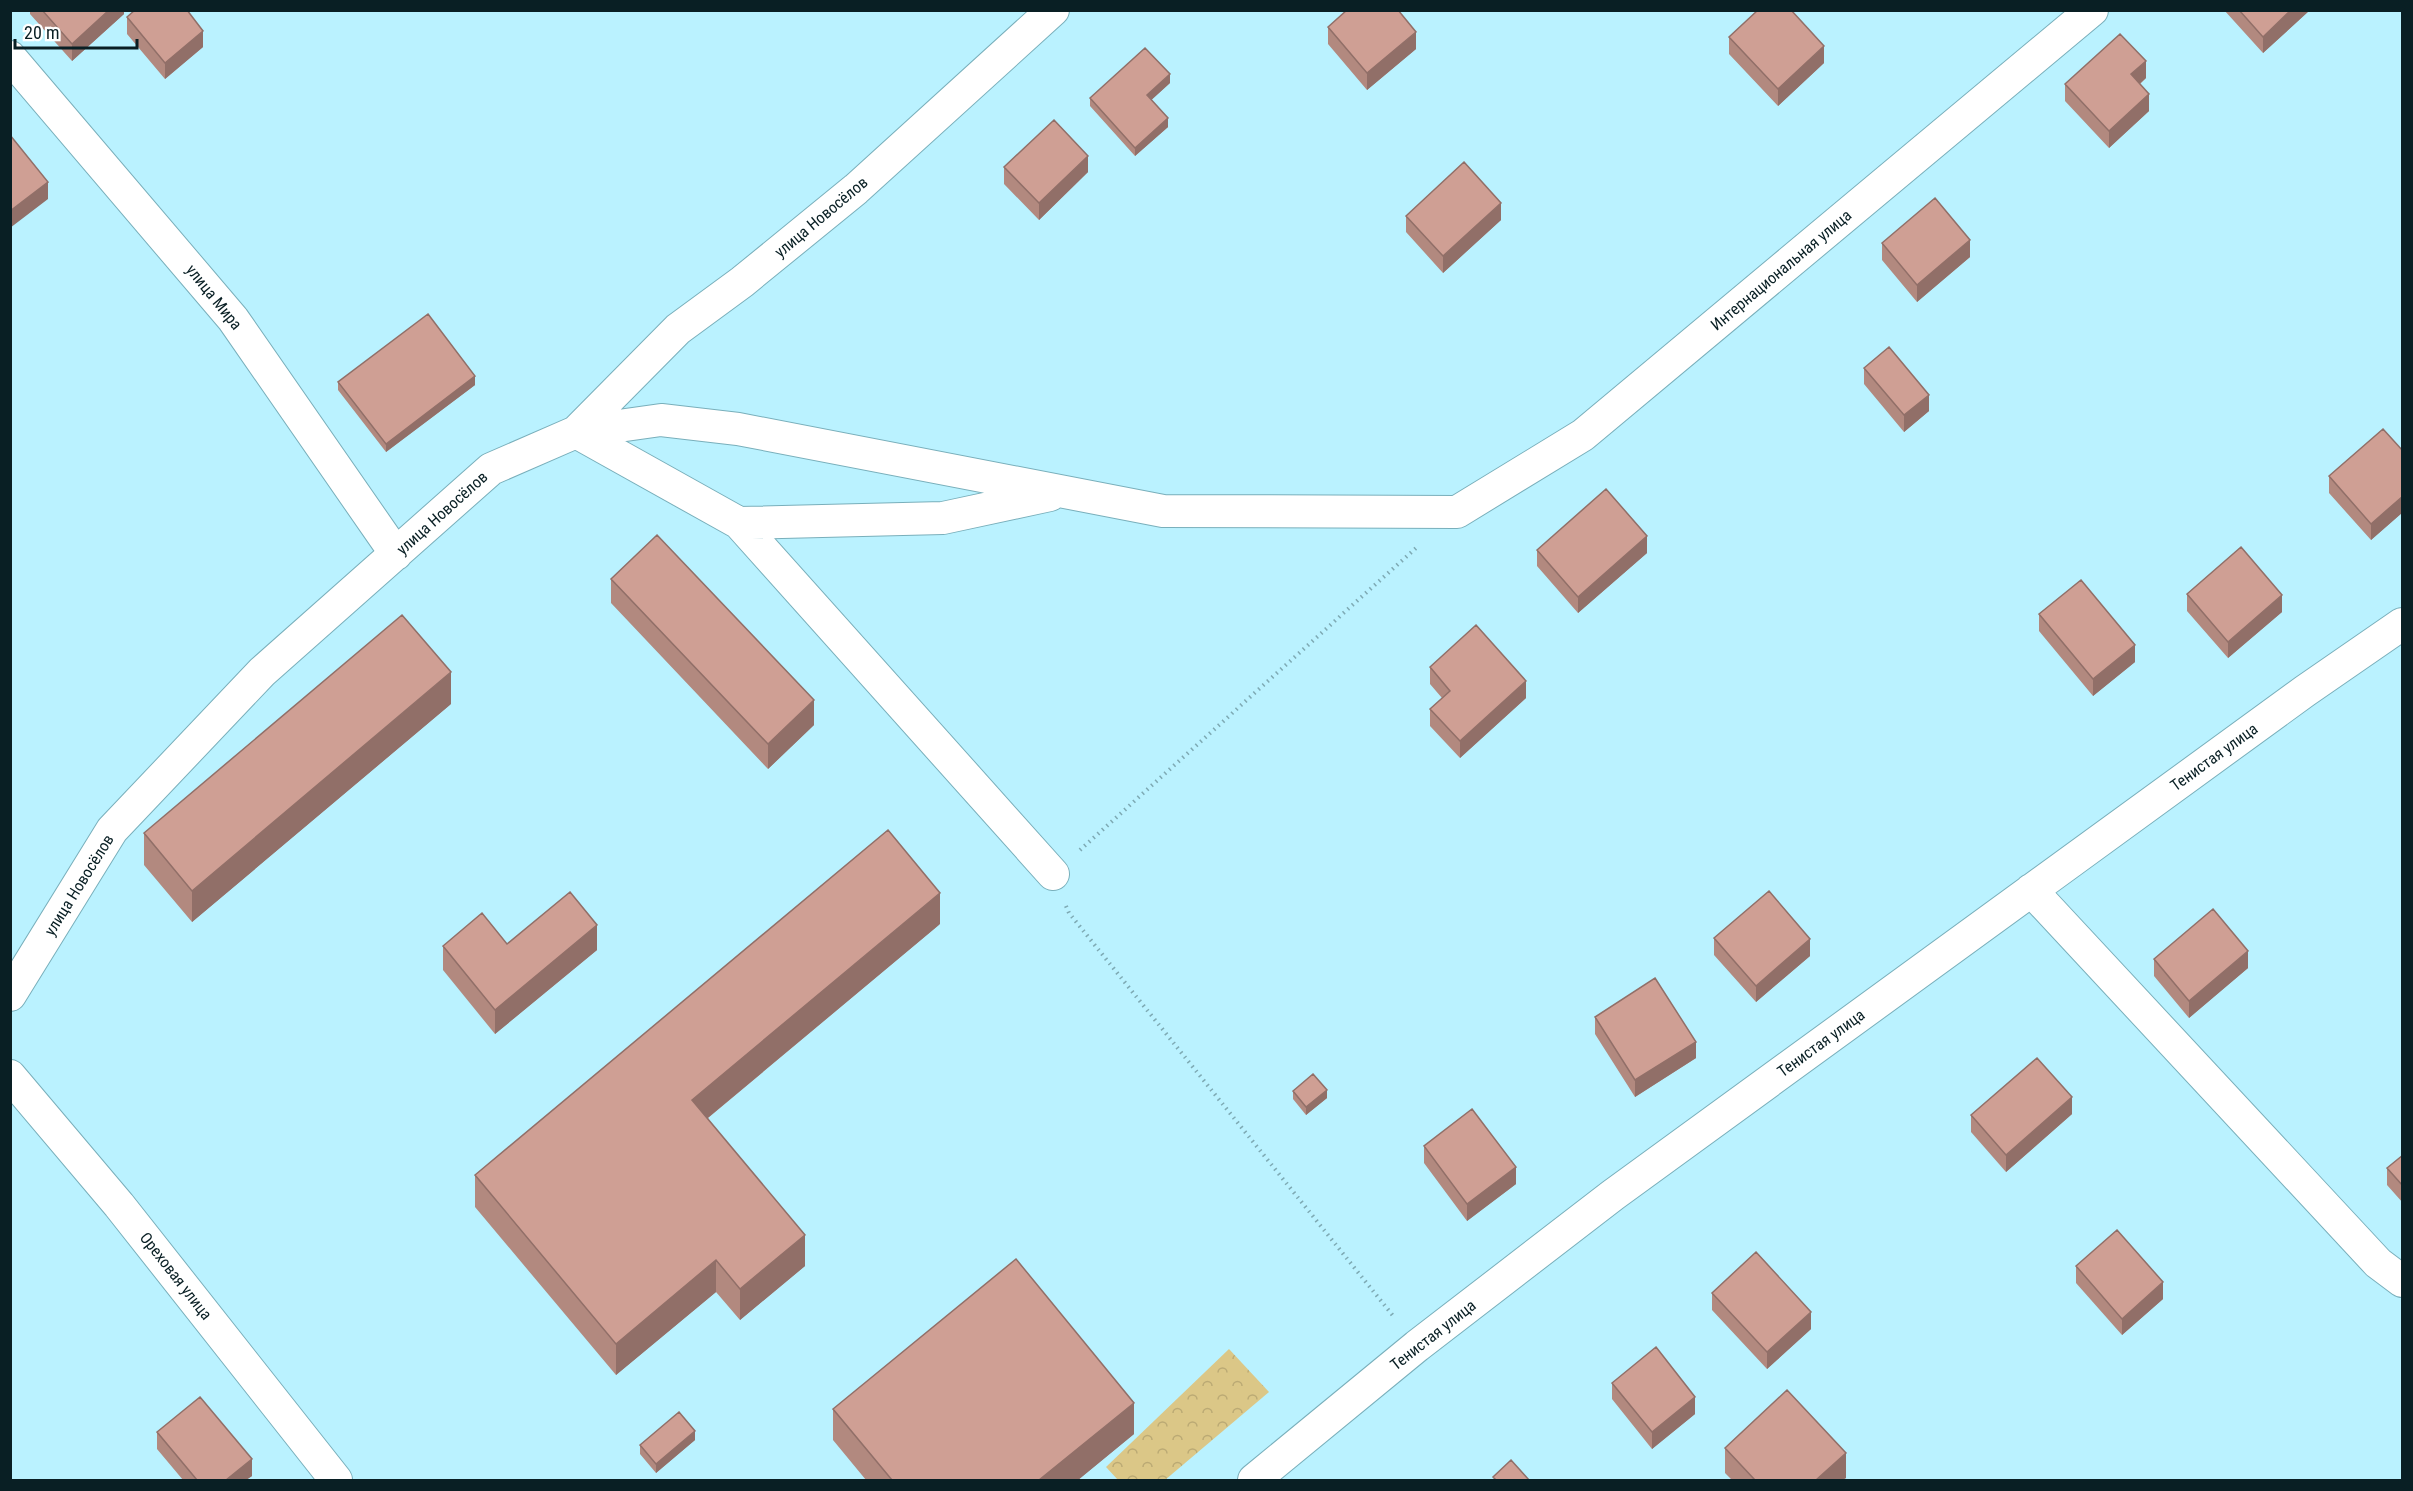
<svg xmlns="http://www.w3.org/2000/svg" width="2413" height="1491" font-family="'Roboto Condensed',sans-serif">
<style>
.park{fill:url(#park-crowns)}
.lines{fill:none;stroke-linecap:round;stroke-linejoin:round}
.street-casing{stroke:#79afbb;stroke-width:34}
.path{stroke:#7eaab4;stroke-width:4;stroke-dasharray:1.5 4.5;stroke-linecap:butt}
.street{stroke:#fff;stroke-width:32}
.wall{fill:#b2897f}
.shaded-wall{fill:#916f68}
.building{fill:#cf9f94;stroke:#916f68;stroke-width:1.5}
.labels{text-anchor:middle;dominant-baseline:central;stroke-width:6;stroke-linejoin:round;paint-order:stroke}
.street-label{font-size:16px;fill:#091f24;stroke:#fff}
</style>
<defs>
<pattern id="park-crowns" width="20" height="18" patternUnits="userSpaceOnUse" patternTransform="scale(1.5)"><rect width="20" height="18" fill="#dbc787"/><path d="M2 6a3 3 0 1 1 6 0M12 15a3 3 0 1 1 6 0" fill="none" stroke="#bbaa74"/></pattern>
</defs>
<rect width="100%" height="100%" fill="#baf2ff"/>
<!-- park -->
<path class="park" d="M1229,1349L1269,1392L1165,1480H1118L1106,1467Z"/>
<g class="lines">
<defs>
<path id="street" d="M10,57L233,319L396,554
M576,432L661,420L738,429L1163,511L1457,512L1583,435L2092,10
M576,432L739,523L943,518L1050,495
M739,523L1053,874
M2031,890L2378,1263L2402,1281
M10,995L112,830L262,672L491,469L576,432L678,329L742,282L856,189L1053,10
M10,1076L119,1205L336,1480
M1254,1480L1417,1346L1613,1195L2305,691L2402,624"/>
</defs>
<!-- street casing -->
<use href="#street" class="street-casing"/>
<!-- path -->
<path class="path" d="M1080,850L1416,548
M1066,906L1069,913L1394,1317"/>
<!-- street -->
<use href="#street" class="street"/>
</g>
<!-- wall -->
<path class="wall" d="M30,10H124V14L72,61L30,14Z
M2224,10H2310L2263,53Z
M127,17L203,47L165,79L127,34Z
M1328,27L1416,49L1367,90L1328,44Z
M1729,37L1824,63L1778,106L1729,54Z
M2146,78L2140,84L2149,111L2109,148L2065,101V84Z
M1170,83L1151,100L1168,127L1135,156L1090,106V98Z
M1004,167L1088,172L1039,220L1004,184Z
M1406,216L1501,220L1443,273L1406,232Z
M1882,243L1970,257L1917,302L1882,260Z
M1864,368L1929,411L1904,432L1864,384Z
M338,382L475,385L386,452L338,390Z
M2403,451V512L2371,540L2329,493V476Z
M1537,550L1647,553L1578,613L1537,566Z
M611,579L814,725L768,769L611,603Z
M2187,594L2282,612L2228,658L2187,611Z
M2039,614L2135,662L2093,696L2039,631Z
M1430,667L1526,698L1460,758L1430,726V709L1442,698L1430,684Z
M451,704L192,922L144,865V833Z
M940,924L708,1118L805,1266L740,1320L716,1292L616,1375L475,1207V1175Z
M1714,938L1810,956L1756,1002L1714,955Z
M507,944L597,950L495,1034L443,970V946Z
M2154,959L2248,968L2189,1018L2154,976Z
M1595,1017L1696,1058L1635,1097L1595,1034Z
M1293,1091L1327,1098L1306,1115L1293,1099Z
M2072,1114L2006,1172L1971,1132V1115Z
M1424,1146L1516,1184L1467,1221L1424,1163Z
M2403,1155V1203L2387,1185V1168Z
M2076,1266L2163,1299L2122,1335L2076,1283Z
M1712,1293L1811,1329L1767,1369L1712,1310Z
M1612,1383L1695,1414L1652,1449L1612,1399Z
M833,1409L1134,1434L1078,1480H866L833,1440Z
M157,1432L252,1476L246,1480H183L157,1449Z
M695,1440L656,1473L640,1454V1445Z
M1725,1448L1846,1478L1842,1480H1732L1725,1473Z"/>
<!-- shaded-wall -->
<path class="shaded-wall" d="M109,10H124V14L72,61V44Z
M2291,10H2310L2263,53V37Z
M203,31V47L165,79V63Z
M1416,32V49L1367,90V73Z
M1824,46V63L1778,106V89Z
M2146,61V78L2131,91V74Z
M1170,74V83L1147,104V95Z
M2149,94V111L2109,148V131Z
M1168,118V127L1135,156V148Z
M1088,156V172L1039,220V203Z
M48,182V199L10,228V211Z
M1501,203V220L1443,273V256Z
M1970,240V257L1917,302V285Z
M475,376V385L386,452V444Z
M1929,395V411L1904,432V415Z
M2403,496V512L2371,540V524Z
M1647,536V553L1578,613V597Z
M2282,595V612L2228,658V642Z
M2135,645V662L2093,696V679Z
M451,672V704L192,922V891Z
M1526,681V698L1460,758V741Z
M814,700V725L768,769V744Z
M940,893V924L692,1131V1100Z
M597,925V950L495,1034V1010Z
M1810,939V956L1756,1002V986Z
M2248,951V968L2189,1018V1001Z
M1696,1042V1058L1635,1097V1080Z
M1327,1090V1098L1306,1115V1107Z
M2072,1097V1114L2006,1172V1155Z
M1516,1167V1184L1467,1221V1204Z
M805,1235V1266L740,1320V1289Z
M716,1260V1292L616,1375V1344Z
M2163,1282V1299L2122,1335V1319Z
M1811,1312V1329L1767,1369V1352Z
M1695,1397V1414L1652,1449V1432Z
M1134,1403V1434L1078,1480H1039Z
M695,1431V1440L656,1473V1464Z
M1846,1453V1478L1842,1480H1816Z
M252,1459V1476L246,1480H226Z"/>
<!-- building -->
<path class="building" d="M42,10H109L72,44Z
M135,10H187L203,31L165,63L127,17Z
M1347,10H1398L1416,32L1367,73L1328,27Z
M1758,10H1791L1824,46L1778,89L1729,37Z
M2239,10H2291L2263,37Z
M2120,34L2146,61L2131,74L2149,94L2109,131L2065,84Z
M1145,48L1170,74L1147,95L1168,118L1135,148L1090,98Z
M1054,120L1088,156L1039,203L1004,167Z
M10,135L48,182L10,211Z
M1464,162L1501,203L1443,256L1406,216Z
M1935,198L1970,240L1917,285L1882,243Z
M428,314L475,376L386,444L338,382Z
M1889,347L1929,395L1904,415L1864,368Z
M2383,429L2403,451V496L2371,524L2329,476Z
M1606,489L1647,536L1578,597L1537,550Z
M657,535L814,700L768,744L611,579Z
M2241,547L2282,595L2228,642L2187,594Z
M2081,580L2135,645L2093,679L2039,614Z
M402,615L451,672L192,891L144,833Z
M1476,625L1526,681L1460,741L1430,709L1450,691L1430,667Z
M888,830L940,893L692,1100L805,1235L740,1289L716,1260L616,1344L475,1175Z
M1769,891L1810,939L1756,986L1714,938Z
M570,892L597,925L495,1010L443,946L482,913L507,944Z
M2213,909L2248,951L2189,1001L2154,959Z
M1655,978L1696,1042L1635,1080L1595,1017Z
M2037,1058L2072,1097L2006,1155L1971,1115Z
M1313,1074L1327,1090L1306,1107L1293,1091Z
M1472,1109L1516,1167L1467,1204L1424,1146Z
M2403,1155V1186L2387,1168Z
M2117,1230L2163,1282L2122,1319L2076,1266Z
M1756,1252L1811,1312L1767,1352L1712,1293Z
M1016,1259L1134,1403L1039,1480H892L833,1409Z
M1656,1347L1695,1397L1652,1432L1612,1383Z
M1787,1390L1846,1453L1816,1480H1755L1725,1448Z
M200,1397L252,1459L226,1480H197L157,1432Z
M679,1412L695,1431L656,1464L640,1445Z
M1511,1460L1529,1480H1496L1493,1477Z"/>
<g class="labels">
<!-- street labels -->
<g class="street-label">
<text transform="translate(821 217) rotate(-40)">улица Новосёлов</text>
<text transform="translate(1781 270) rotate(-40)">Интернациональная улица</text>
<text transform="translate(214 297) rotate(51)">улица Мира</text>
<text transform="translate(442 513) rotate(-42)">улица Новосёлов</text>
<text transform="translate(2214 757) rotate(-36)">Тенистая улица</text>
<text transform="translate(79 885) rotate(-58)">улица Новосёлов</text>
<text transform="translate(1821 1043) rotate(-36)">Тенистая улица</text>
<text transform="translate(176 1276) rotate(52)">Ореховая улица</text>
<text transform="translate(1433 1335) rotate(-38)">Тенистая улица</text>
</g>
</g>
<!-- border -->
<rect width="2413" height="1491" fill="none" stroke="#091f24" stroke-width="24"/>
<!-- scale -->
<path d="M15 39v9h122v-9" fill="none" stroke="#091f24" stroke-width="3"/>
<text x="24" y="39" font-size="18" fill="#091f24" stroke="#ffffff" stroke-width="4.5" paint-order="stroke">20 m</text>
</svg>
